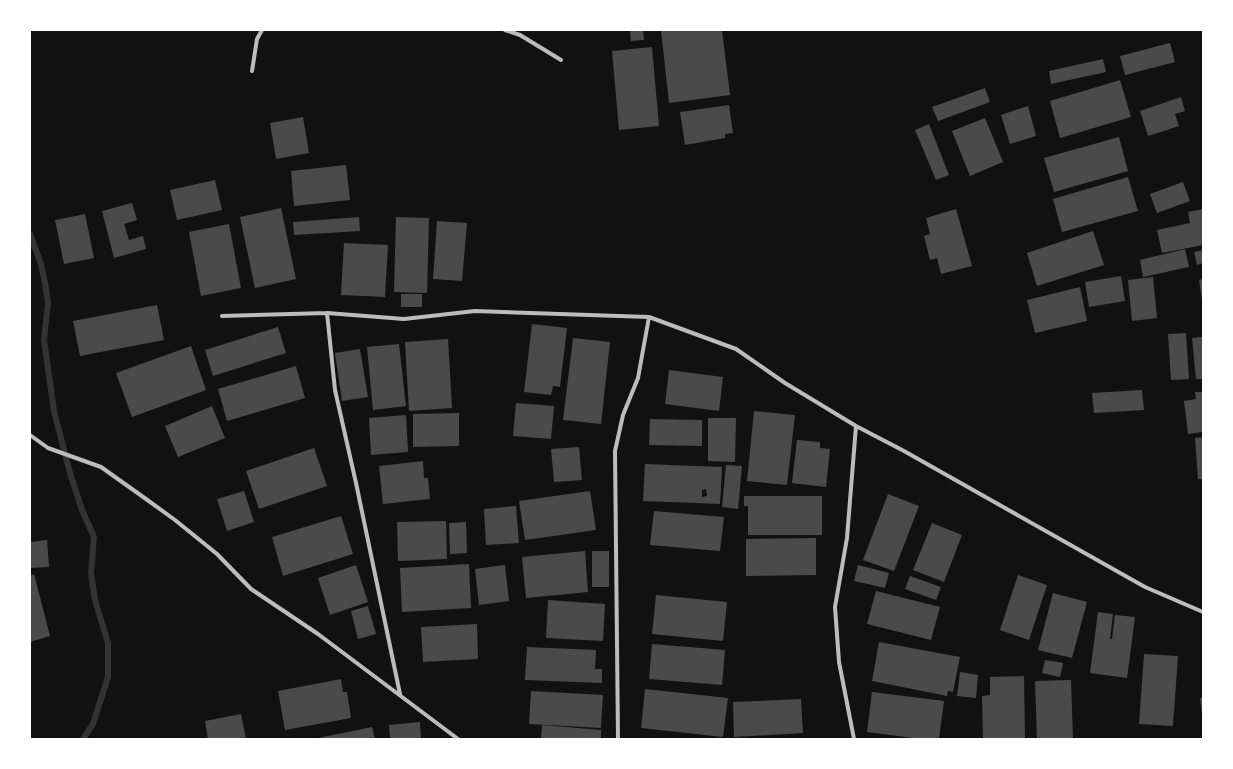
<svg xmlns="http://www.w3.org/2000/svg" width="1233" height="769" font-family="Arial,sans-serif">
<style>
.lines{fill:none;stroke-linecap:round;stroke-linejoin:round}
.stream{stroke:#333;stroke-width:6}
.building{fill:#4a4a4a;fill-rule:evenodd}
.minor{stroke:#bcbcbc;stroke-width:4}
</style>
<rect width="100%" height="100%" fill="#111"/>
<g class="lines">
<!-- stream -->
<path class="stream" d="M30,234L41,264L45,283L48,303L44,340L54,411L70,473L82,510L94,537L91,573L95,600L108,643V677L93,724L83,739"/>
</g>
<!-- building -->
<path class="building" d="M630,30H643L644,40L631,41Z
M661,30H722L730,95L669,103Z
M1170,43L1175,62L1125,75L1120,56Z
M652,47L659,126L619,130L612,51Z
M1103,59L1106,72L1051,84L1049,71Z
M1120,80L1131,117L1060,138L1050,101Z
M985,88L990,102L938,121L932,107Z
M1181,97L1185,111L1175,114L1179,126L1148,136L1140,111Z
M729,105L733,133L725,134V138L685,145L680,112Z
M1028,106L1036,136L1010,144L1001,115Z
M303,117L309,153L276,159L270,123Z
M985,118L1003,162L970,176L952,131Z
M929,124L949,175L936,180L915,130Z
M1119,137L1128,171L1054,192L1044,158Z
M346,165L350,200L294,206L291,171Z
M1128,177L1138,211L1062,232L1053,199Z
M215,180L222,210L177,220L170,190Z
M1183,182L1190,201L1157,213L1150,194Z
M132,203L137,220L124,224L129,240L143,236L146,249L114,258L102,211Z
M281,208L296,279L255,288L240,217Z
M956,209L972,266L941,274L937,258L930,260L924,236L930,234L926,218Z
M1203,209V245L1162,253L1157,230L1190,223L1188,212Z
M85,214L94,258L64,264L55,220Z
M359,217L360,231L294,235L293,222Z
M396,217L429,218L427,293L394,292Z
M437,221L467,223L462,281L433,279Z
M229,224L241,288L201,296L189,232Z
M1093,231L1104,265L1037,286L1027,253Z
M344,243L388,245L385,297L341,295Z
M1185,249L1189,267L1143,277L1140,260Z
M1203,250V263L1197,265L1194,252Z
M1121,276L1125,301L1089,307L1085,282Z
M1153,277L1157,318L1132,321L1128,280Z
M1203,279V299H1202L1199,280Z
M1080,287L1087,321L1035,333L1027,300Z
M401,294H422V307H401Z
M157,305L164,340L80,356L73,321Z
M532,324L567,328L560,387L553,386L551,395L524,392Z
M278,327L286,353L213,376L205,350Z
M1186,333L1189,379L1171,380L1168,334Z
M1203,337V379H1196L1192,338Z
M573,338L610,342L601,424L563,420Z
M448,339L452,408L409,411L405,342Z
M399,344L406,406L373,410L367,347Z
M191,346L206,390L132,417L116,373Z
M360,349L368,397L342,401L335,353Z
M296,366L305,398L227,421L218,389Z
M669,370L723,377L719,411L665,404Z
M1142,390L1144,410L1094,413L1092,393Z
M1195,392H1203V432L1188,434L1184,401L1196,399Z
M516,403L554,406L551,439L513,436Z
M212,406L225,438L178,457L165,426Z
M754,411L795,415L787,485L747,481Z
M459,413V446L413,447V414Z
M406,415L408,452L371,455L369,418Z
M708,418H736L735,462L708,461Z
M650,419L702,420V446L649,445Z
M1203,437V479H1198L1195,438Z
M797,440L820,442V448L830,449L826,487L792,483Z
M579,447L582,480L554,482L551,449Z
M314,448L327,486L259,509L246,471Z
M423,461L424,478H428L430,499L383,504L379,466Z
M645,464L722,467L720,504L643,501ZM706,489L707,496L702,497V490Z
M726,465L742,466L738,509L722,507Z
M244,491L254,522L227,531L217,499Z
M590,491L596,530L525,540L519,501Z
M888,494L919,506L894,571L863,560Z
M744,496H822V535H748V506H744Z
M516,506L519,543L486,545L484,509Z
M654,511L724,517L720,551L650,545Z
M341,516L353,554L283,576L272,537Z
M446,521L447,559L398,561L397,522Z
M466,522L467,553L450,554L449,523Z
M932,523L962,535L944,582L913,570Z
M816,538V575L746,576V539Z
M47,540L49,567L30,568V542Z
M585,551L588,592L526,598L522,557Z
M592,551H609V587H592Z
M469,564L471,608L402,612L400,568Z
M356,565L368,602L330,615L318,578Z
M505,565L509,601L479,605L475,569Z
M858,565L889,573L885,588L854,581Z
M34,574L50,636L30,642V576Z
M1018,575L1047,585L1029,640L1000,630Z
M910,576L941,587L936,600L905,589Z
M876,591L940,607L931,640L867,624Z
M1053,593L1087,602L1072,658L1038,650Z
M656,595L727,602L723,641L652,634Z
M548,600L605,604L603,641L546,638Z
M368,606L376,634L358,639L351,611Z
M1098,612L1113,614L1110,639H1112L1115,615L1135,617L1127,678L1090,673Z
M477,624L478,659L423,662L421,627Z
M879,642L960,657L953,692L948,691L947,696L872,681Z
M652,644L725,650L722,685L649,679Z
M527,647L596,650L595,669H602V683L525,680Z
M1144,654L1178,656L1173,726L1139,724Z
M1045,660L1063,663L1060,677L1042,673Z
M960,672L978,675L976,698L957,696Z
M1024,676L1025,739H983L982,696L990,695V677Z
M341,679L343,692H347L351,718L285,730L278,691Z
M1071,680L1073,739H1037L1035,681Z
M645,689L728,698L723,737L641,728Z
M531,691L603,695L601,728L529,724Z
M872,692L944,701L939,739H921L867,732Z
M1200,698H1203V714H1202Z
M801,699L803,733L734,737L733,702Z
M241,714L246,739H208L205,721Z
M420,722L421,739H390L389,725Z
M542,725L601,730V739H541Z
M372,727L375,739H318V738Z"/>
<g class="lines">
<!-- minor -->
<path class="minor" d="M505,30L520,35L561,60
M252,71L257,39L262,30
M327,313L335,390L356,483L400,694
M222,316L327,313L404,319L475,311L649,317L736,349L785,383L856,426L904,451L1145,587L1203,612
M30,435L48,448L101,467L146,499L175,520L217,554L251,589L318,634L458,739
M618,739L615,451L623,415L638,378L649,317
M854,739L839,662L835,607L847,538L856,426"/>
</g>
<!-- border -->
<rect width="1233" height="769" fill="none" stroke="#ffffff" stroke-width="62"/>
</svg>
